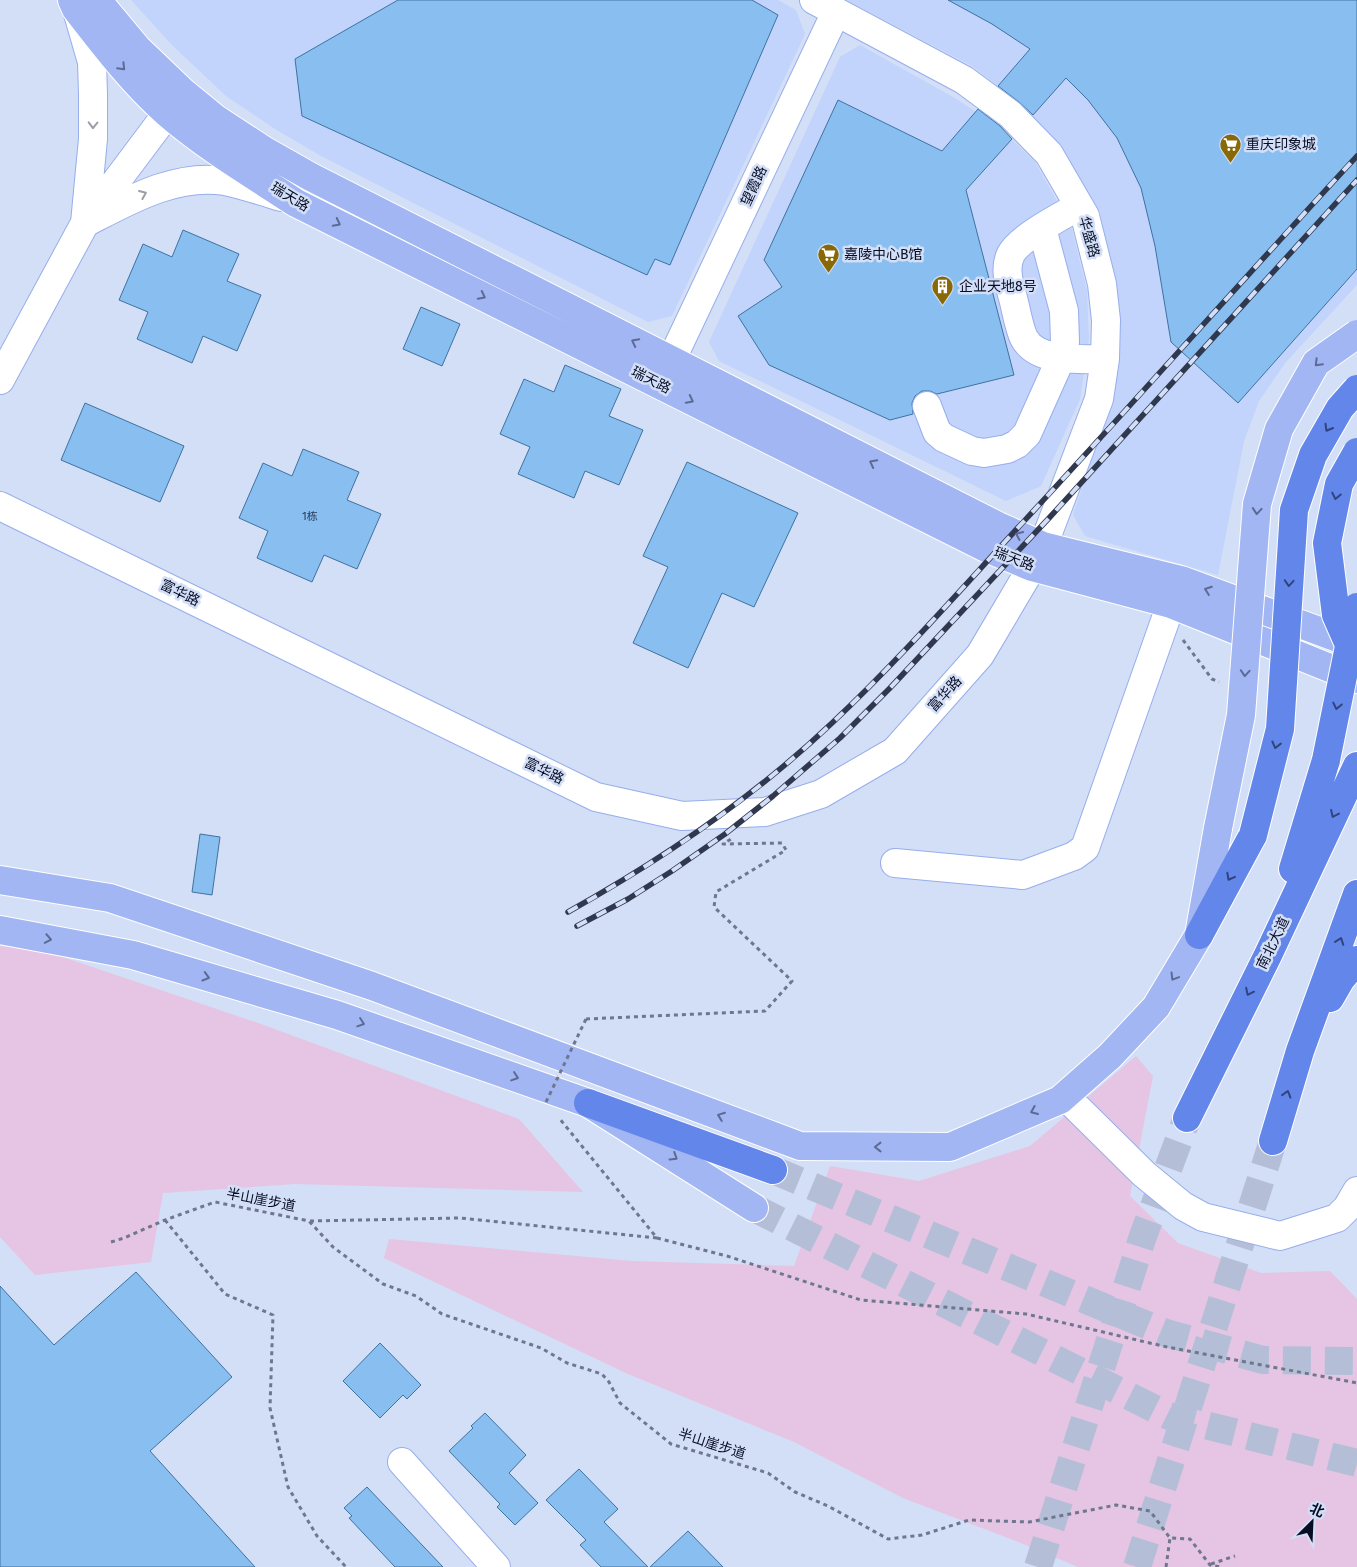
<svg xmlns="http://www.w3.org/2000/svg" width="1357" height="1567" font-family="'Fira Sans','Noto Sans SC',sans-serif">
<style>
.built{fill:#c2d3fc}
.green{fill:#e5c5e3}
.building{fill:#89bef1;stroke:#3f72a0}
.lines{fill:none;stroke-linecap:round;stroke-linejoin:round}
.major-tunnel{stroke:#b4bfd7;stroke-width:28;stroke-dasharray:28 14;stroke-linecap:butt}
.highway-tunnel{stroke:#b4bfd7;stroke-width:28;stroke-dasharray:28 14;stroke-linecap:butt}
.minor-casing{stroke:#97aeeb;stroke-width:30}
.major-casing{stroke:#fff;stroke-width:30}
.highway-casing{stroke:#fff;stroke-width:30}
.path{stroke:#6d778e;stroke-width:3;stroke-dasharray:4 4;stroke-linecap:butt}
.minor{stroke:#fff;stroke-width:28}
.major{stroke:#a1b6f2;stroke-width:28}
.highway{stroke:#6386ea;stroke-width:28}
.rail-casing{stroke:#30384e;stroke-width:5.5}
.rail{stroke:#d3def7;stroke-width:4;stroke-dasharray:11;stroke-linecap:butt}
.major-bridge-casing{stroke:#fff;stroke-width:30;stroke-linecap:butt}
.highway-bridge-casing{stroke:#fff;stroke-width:30;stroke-linecap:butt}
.path-bridge{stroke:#6d778e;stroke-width:3;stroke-dasharray:4 4;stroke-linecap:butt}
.major-bridge{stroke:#a1b6f2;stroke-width:28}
.highway-bridge{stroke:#6386ea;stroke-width:28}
.oneway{stroke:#5c6a95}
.oneway2{stroke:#9c9fa7}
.oneway3{stroke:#30447d}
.labels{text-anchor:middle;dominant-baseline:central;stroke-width:5;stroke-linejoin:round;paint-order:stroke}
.number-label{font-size:11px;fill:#283a57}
.poi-label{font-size:14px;fill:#070e24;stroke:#d3def7;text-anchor:start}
.street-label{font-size:14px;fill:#070e24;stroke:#d3def7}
</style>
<rect width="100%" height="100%" fill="#d3def7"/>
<!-- built -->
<path class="built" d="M131,0H778L796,10L805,34L672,316L648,322L321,156L275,129L226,96L172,45Z
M846,0H1357V285L1286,362L1259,401L1244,441L1218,575L1085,536L1073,515L1109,405L1120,341L1114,281L1100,212L1059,144L1019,102L972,66Z
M860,45L953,97L998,126L1035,162L1071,226L1087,291L1089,339L1080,399L1041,486L1006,501L719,361L709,342L840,57Z"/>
<!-- green -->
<path class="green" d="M0,946L48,952L261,1024L519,1119L583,1192L296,1184L163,1193L151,1262L35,1275L0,1237Z
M1136,1056L1153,1076L1130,1196L1178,1243L1261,1273L1330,1271L1357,1299V1567H1078L1016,1541L903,1498L794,1442L628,1374L384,1258L389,1239L632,1261L794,1266L830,1166L919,1181L1030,1146Z"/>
<!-- building -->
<path class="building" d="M398,0H752L778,15L670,265L655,259L647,275L302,116L295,59Z
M948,0H1357V269L1238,403L1171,342L1155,246L1141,188L1117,138L1088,100L1066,78L1033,115L1019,102L998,86L1030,49L992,24Z
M838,100L942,151L978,109L1000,126L1012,139L966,190L1014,375L937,394L930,391H922L915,396L912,403L913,414L890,420L769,365L738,316L782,287L764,260Z
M183,230L239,254L227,281L261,295L237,351L203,336L192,363L137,339L148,312L119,300L143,244L172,257Z
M421,307L460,324L442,366L403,349Z
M565,365L621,389L609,416L643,430L619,485L585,471L574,498L518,474L530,447L500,434L524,379L554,392Z
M85,403L184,446L160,502L61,460Z
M303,449L359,472L347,500L381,514L357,569L324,555L312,582L257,558L268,531L239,518L263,463L292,476Z
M687,462L798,513L754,607L722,593L688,668L633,643L668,567L643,556Z
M200,834L220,837L212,895L192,892Z
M136,1272L232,1377L150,1451L255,1567H0V1286L54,1345Z
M380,1343L421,1385L407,1399L403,1395L380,1418L343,1381Z
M485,1413L526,1455L509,1473L538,1503L515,1525L497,1507L500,1504L449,1451L473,1428L471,1426Z
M579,1469L618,1509L604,1522L648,1567H601L580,1545L586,1540L546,1500Z
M367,1487L443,1567H395L349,1518L352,1516L344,1508Z
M688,1531L723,1567H650Z"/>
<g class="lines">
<!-- major-tunnel -->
<path class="major-tunnel" d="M754,1208L1169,1416L1357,1463"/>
<!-- highway-tunnel -->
<path class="highway-tunnel" d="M773,1170L1166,1333L1263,1360L1357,1361
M1038,1567L1143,1236L1187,1118
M1137,1567L1273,1141"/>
<defs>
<path id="minor" d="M77,10L92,62L93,94V139L85,223C128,201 175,173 225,181C244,185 262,191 281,197
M1079,206C1062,216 1020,237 1011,254C1004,268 1009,283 1013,298C1016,309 1019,328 1024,338C1037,363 1082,359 1105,359
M671,361L836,12
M0,380L85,223L181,95
M927,406L937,432L944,438L972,451L984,453L1007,449L1017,444L1027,434L1061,358L1065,342L1064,311L1042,228
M0,506L596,797L682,816L765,812L821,794L895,751L980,655L1032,567L1043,546L1099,399L1105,359L1106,320L1102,284L1085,216L1049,154L1010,114L964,80L814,0
M895,863L1023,875L1074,856L1085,848L1171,604
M1065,1096L1144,1174L1183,1206L1203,1217L1280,1236L1337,1218L1347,1208L1357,1191
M402,1462L496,1567"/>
<path id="major" d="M72,0L76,9C104,45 132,82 167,113C206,147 252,174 296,203L986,548L1032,567L1171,604L1357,679
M97,0L137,48L183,92L216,119L265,151L311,177L998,526L1043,546L1181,580L1357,645
M0,880L110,898L372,986L800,1146L950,1147L1060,1100L1110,1056L1156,1007L1199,935L1218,828
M0,930L133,955L337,1015L588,1103L754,1208"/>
<path id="highway" d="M1293,869L1326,760
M1199,935L1253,835
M1330,998L1341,979L1357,960
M588,1103L773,1170
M1187,1118L1268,955L1357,766
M1273,1141L1300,1051L1357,894"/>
</defs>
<!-- minor casing -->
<use href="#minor" class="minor-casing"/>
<!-- major casing -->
<use href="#major" class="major-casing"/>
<!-- highway casing -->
<use href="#highway" class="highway-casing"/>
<!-- path -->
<path class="path" d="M1183,640L1212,679L1219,682
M586,1019L765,1011L792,981L714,907L716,892L786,850L782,843L723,844L731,839
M165,1220L225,1294L273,1315L270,1408L288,1487L317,1536L346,1567
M310,1221L460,1218L657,1238L559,1118
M657,1238L727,1256L861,1300L1026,1314L1167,1347L1357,1383
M111,1242L124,1238L165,1220L215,1202L309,1221L333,1247L383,1284L416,1296L442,1314L541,1348L567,1363L602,1374L609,1382L620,1403L671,1444L768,1473L795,1492L828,1506L888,1539L922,1535L969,1520L1029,1522L1116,1505L1150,1511L1170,1538L1190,1539L1210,1565L1220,1567
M1211,1564L1235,1556
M1166,1567L1170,1538"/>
<!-- minor -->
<use href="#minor" class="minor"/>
<!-- major -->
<use href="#major" class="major"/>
<!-- highway -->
<use href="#highway" class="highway"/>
<defs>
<path id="rail" d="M568,912C663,859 753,798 832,723C900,659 962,588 1026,519C1137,399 1246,276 1357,156
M577,926L628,899L672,871L725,834L773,796L840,738L890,688L1050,517L1357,180"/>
</defs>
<!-- rail casing -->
<use href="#rail" class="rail-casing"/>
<!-- rail -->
<use href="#rail" class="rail"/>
<defs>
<path id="major-bridge" d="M1218,828L1241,715L1257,504L1279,429L1316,363L1357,334"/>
<path id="highway-bridge" d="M1357,452L1339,484L1327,543L1336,615L1357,663
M1326,760L1357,607
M1253,835L1280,729L1294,510L1313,455L1340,408L1357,389"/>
</defs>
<!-- major-bridge casing -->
<use href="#major-bridge" class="major-bridge-casing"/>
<!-- highway-bridge casing -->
<use href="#highway-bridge" class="highway-bridge-casing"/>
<!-- path-bridge -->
<path class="path-bridge" d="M546,1102L586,1019"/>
<!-- major-bridge -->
<use href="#major-bridge" class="major-bridge"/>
<!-- highway-bridge -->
<use href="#highway-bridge" class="highway-bridge"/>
</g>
<!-- one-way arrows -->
<defs><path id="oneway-chevron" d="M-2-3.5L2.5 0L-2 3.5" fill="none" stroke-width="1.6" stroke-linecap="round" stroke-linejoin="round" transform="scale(1.25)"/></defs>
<g class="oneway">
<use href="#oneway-chevron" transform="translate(122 67) rotate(46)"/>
<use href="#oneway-chevron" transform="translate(337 223) rotate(27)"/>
<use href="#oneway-chevron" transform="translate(482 296) rotate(27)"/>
<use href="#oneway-chevron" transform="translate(635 342) rotate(-153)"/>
<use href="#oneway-chevron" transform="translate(1318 363) rotate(135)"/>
<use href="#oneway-chevron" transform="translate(690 400) rotate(27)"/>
<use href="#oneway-chevron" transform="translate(873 463) rotate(-153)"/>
<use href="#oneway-chevron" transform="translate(1257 511) rotate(95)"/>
<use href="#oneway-chevron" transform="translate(1019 535) rotate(-156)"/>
<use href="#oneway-chevron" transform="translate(1208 590) rotate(-160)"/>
<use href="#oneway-chevron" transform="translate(1245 673) rotate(94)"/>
<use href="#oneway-chevron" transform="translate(48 939) rotate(11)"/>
<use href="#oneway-chevron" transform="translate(206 977) rotate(16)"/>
<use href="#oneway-chevron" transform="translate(1174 977) rotate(121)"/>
<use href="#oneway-chevron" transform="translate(361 1023) rotate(19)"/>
<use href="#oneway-chevron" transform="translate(515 1077) rotate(19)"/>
<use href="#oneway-chevron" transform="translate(1034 1111) rotate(157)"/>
<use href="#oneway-chevron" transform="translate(721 1116) rotate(-159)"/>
<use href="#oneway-chevron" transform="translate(878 1147) rotate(-180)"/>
<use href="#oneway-chevron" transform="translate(674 1157) rotate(32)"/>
</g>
<g class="oneway2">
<use href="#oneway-chevron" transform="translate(93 125) rotate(91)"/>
<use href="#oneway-chevron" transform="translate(143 194) rotate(-23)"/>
</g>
<g class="oneway3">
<use href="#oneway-chevron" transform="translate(1328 428) rotate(120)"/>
<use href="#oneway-chevron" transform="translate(1336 496) rotate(102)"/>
<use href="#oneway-chevron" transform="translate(1289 583) rotate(94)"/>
<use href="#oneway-chevron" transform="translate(1337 706) rotate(102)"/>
<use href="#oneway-chevron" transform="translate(1276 745) rotate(104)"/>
<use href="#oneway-chevron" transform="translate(1334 814) rotate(115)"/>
<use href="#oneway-chevron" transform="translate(1230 877) rotate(118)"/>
<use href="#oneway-chevron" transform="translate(1340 941) rotate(-70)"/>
<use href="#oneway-chevron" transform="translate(1249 992) rotate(116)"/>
<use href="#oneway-chevron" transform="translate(1287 1094) rotate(-73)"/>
</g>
<!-- icons -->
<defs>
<symbol id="supermarket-pin" viewBox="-11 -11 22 30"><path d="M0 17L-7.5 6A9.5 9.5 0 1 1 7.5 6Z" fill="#886905" stroke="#d3def7"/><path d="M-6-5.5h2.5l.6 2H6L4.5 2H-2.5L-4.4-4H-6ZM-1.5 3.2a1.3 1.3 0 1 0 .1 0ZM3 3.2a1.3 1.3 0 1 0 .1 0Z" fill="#fff"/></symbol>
<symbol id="building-pin" viewBox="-11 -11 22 30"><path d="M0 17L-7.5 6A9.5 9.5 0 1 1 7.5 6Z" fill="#886905" stroke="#d3def7"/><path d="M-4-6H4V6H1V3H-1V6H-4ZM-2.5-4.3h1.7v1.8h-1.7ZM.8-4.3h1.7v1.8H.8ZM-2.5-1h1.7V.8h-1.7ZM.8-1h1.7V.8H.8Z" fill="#fff"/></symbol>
</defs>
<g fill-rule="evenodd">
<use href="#supermarket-pin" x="1218" y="132" width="25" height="34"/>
<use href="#supermarket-pin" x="816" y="242" width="25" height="34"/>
<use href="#building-pin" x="930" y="274" width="25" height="34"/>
</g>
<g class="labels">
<!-- number labels -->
<g class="number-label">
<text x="310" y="516">1栋</text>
</g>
<!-- poi labels -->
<g class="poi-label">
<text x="1246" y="144">重庆印象城</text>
<text x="844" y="254">嘉陵中心B馆</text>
<text x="959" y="286">企业天地8号</text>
</g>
<!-- street labels -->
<g class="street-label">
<text transform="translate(754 186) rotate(-65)">望霞路</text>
<text transform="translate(290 197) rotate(31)">瑞天路</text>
<text transform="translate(1089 237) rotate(74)">华盛路</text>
<text transform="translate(651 380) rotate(27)">瑞天路</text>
<text transform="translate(1014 559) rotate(21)">瑞天路</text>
<text transform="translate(180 593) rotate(26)">富华路</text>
<text transform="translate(945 694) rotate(-48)">富华路</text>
<text transform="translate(544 771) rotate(26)">富华路</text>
<text transform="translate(1273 943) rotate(-64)">南北大道</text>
<text transform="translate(261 1200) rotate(11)">半山崖步道</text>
<text transform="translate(712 1444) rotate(18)">半山崖步道</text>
</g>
</g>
<!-- north arrow -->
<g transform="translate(1312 1522) rotate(24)" stroke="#d3def7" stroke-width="4" paint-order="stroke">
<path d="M0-4L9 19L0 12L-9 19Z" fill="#070e24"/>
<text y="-8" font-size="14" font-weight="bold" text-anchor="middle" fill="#070e24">北</text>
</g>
</svg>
